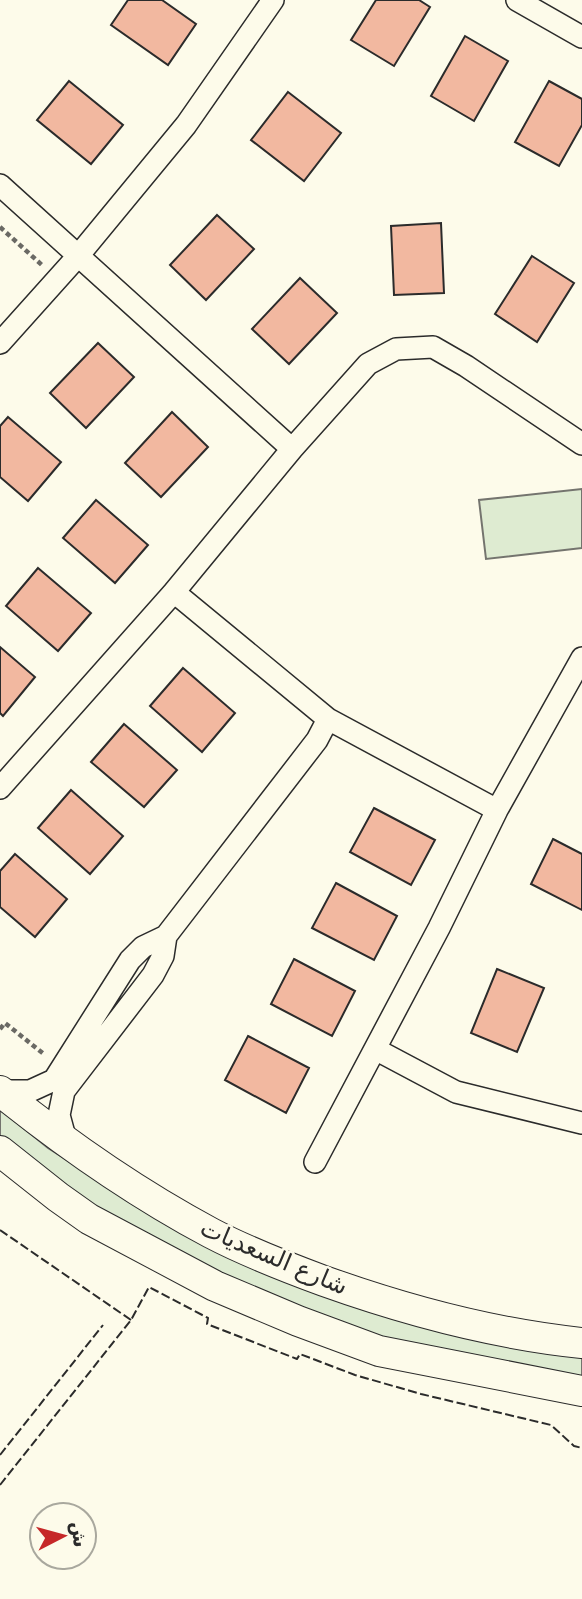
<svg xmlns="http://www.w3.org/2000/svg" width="582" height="1599" font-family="'DejaVu Sans',Vazirmatn,sans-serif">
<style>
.green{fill:#deebd1;stroke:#74746e;stroke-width:2}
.building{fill:#f2b8a0;stroke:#2b2b2b;stroke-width:2}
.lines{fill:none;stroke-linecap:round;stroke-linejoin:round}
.street-casing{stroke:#2b2b2b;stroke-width:24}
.secondary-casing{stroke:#2b2b2b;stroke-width:32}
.path{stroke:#6a6964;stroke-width:4.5;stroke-dasharray:5 3.5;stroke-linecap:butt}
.street{stroke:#fdfbea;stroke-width:21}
.secondary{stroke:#fdfbea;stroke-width:30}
.fence{stroke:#2b2b2b;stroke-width:2;stroke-dasharray:9 3.5;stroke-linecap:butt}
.labels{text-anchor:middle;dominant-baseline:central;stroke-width:5;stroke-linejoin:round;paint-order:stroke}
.street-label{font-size:24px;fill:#2b2b2b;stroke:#fdfbea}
</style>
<rect width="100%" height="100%" fill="#fdfbea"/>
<!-- green -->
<path class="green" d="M582,489V548L486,559L479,500Z
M0,1109L48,1148L122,1195L582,1356V1377L414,1346L351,1328L235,1281L76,1197L0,1138Z"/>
<!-- building -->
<path class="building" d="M128,0H162L196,24L168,65L111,25Z
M376,0H419L430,7L394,66L351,40Z
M465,36L508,61L474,121L431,96Z
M69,81L123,125L91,164L37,120Z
M549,81L582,99V125L559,166L515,142Z
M288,92L341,133L304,181L251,140Z
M217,215L254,249L206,300L170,265Z
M441,223L444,293L394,295L391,226Z
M532,256L574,283L537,342L495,314Z
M300,278L337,313L289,364L252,329Z
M98,343L134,377L86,428L50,393Z
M172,412L208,447L161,497L125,463Z
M8,417L61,462L28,501L0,477V426Z
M96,500L148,545L115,583L63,538Z
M38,568L91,613L58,651L6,606Z
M0,647L35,677L3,716L0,713Z
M183,668L235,713L202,752L150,706Z
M124,724L177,770L144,807L91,762Z
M71,790L123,836L90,874L38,828Z
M374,808L435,840L411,885L350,852Z
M553,839L582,854V910L531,884Z
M15,854L67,899L35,937L0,907V871Z
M336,883L397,916L374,960L312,928Z
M294,959L355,991L332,1036L271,1004Z
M497,969L544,988L517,1052L471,1033Z
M248,1036L309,1068L286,1113L225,1080Z"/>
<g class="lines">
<defs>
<path id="street" d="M517,0L582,37
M0,185L292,449
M0,343L78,256L186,125L273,0
M174,592L328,719L497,810
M0,788L174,592L292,449L368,364L396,349L433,347L466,366L582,444
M375,1049L456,1092L582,1123
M0,1091H30L54,1080L130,960L143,947L166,936L317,740L328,719
M66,1141L59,1115L64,1091L153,975L163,956L166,936
M315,1162L439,928L497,810L582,658"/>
<path id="secondary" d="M0,1091C66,1144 136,1193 211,1233C247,1252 286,1267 324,1281C408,1311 494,1334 582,1343
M0,1151L58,1197L89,1219L215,1286L298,1321L379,1351L582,1391"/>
</defs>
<!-- street casing -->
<use href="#street" class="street-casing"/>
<!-- secondary casing -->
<use href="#secondary" class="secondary-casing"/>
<!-- path -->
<path class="path" d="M0,227L43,266
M0,1029L5,1023L45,1055"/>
<!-- street -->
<use href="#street" class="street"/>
<!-- secondary -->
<use href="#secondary" class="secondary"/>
<!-- fence -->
<path class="fence" d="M0,1230L131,1320
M0,1455L103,1325
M0,1485L131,1320L149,1287L208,1318L207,1324L297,1359L300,1354L355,1375L421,1394L551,1425L574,1446L582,1448"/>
</g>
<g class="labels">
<!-- street labels -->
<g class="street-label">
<text transform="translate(274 1257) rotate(23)">شارع السعديات</text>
</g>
</g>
<!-- north arrow -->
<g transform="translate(63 1536) rotate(84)"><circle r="33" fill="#fdfbea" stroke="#a9a89e" stroke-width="2"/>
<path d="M0-5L12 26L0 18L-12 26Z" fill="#c62828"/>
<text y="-10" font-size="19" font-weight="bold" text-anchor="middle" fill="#2b2b2b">ش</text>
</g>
</svg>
